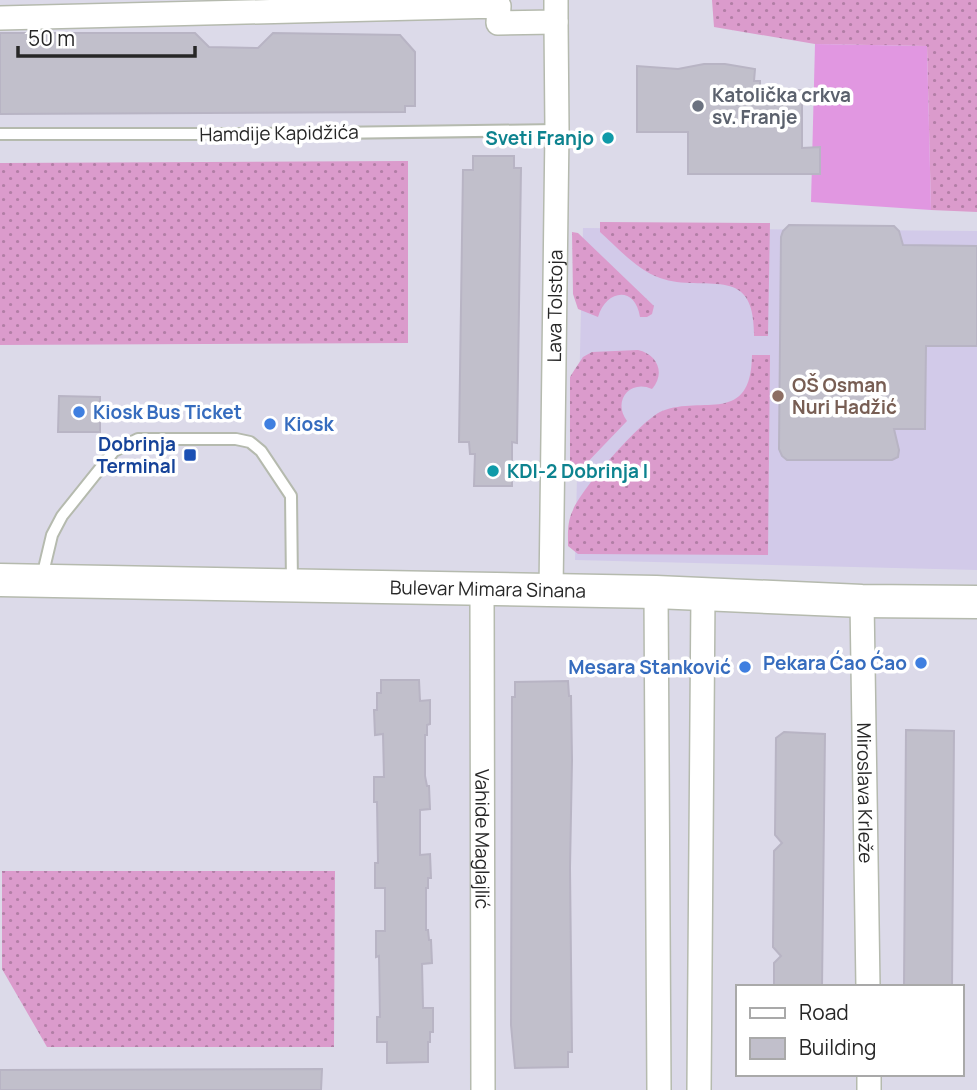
<svg xmlns="http://www.w3.org/2000/svg" width="977" height="1090" font-family="Manrope,sans-serif">
<style>
.education{fill:#d2cae9}
.grass{fill:url(#grass-dots)}
.pitch{fill:#e197e1}
.building{fill:#c1bfcb;stroke:#b8b4c4;stroke-width:2}
.lines{fill:none;stroke-linecap:round;stroke-linejoin:round}
.lane-casing{stroke:#b5baae;stroke-width:14}
.street-casing{stroke:#b5baae;stroke-width:26}
.secondary-casing{stroke:#b5baae;stroke-width:35}
.lane{stroke:#fff;stroke-width:10}
.street{stroke:#fff;stroke-width:23}
.secondary{stroke:#fff;stroke-width:32}
.worship-dot{fill:#6b7280;stroke:#fff;stroke-width:2.5}
.culture-dot{fill:#0f9aa8;stroke:#fff;stroke-width:2.5}
.education-dot{fill:#8d6e63;stroke:#fff;stroke-width:2.5}
.shop-dot{fill:#3f7fe0;stroke:#fff;stroke-width:2.5}
.transit-dot{fill:#1a4fb4;stroke:#fff;stroke-width:2.5}
.labels{text-anchor:middle;dominant-baseline:central;stroke-width:7;stroke-linejoin:round;paint-order:stroke}
.worship-label{font-size:19px;font-weight:bold;fill:#5b616d;stroke:#fff;text-anchor:start}
.street-label{font-size:19px;fill:#272727;stroke:#fff}
.culture-label{font-size:19px;font-weight:bold;fill:#0d838f;stroke:#fff;text-anchor:end}
.education-label{font-size:19px;font-weight:bold;fill:#785e54;stroke:#fff;text-anchor:start}
.shop-label{font-size:19px;font-weight:bold;fill:#366cbe;stroke:#fff;text-anchor:start}
.transit-label{font-size:19px;font-weight:bold;fill:#164399;stroke:#fff;text-anchor:end}
</style>
<defs>
<pattern id="grass-dots" width="8" height="8" patternUnits="userSpaceOnUse" patternTransform="scale(1.75)"><rect width="8" height="8" fill="#db9bcc"/><path d="M2 2h.1M6 6h.1" fill="none" stroke="#b27ea6" stroke-width="1.8" stroke-linecap="round"/></pattern>
</defs>
<rect width="100%" height="100%" fill="#dcdae9"/>
<!-- education -->
<path class="education" d="M583,228L977,231V570L575,560Z"/>
<!-- grass -->
<path class="grass" d="M712,0H977V212L931,210L927,46L815,44L714,27Z
M408,161V343L0,345V163Z
M600,222L770,223L768,336H754C755,261 705,294 660,278C637,270 618,248 600,232Z
M572,232L578,233L654,306L652,314L647,317H640C635,285 606,290 598,317L578,309L573,294Z
M638,350C657,354 666,373 652,389C630,379 612,401 627,421L580,470L574,471L570,464V377L575,369L583,357L592,352Z
M752,355H770L768,555L578,554L568,546C568,533 567,522 573,510C582,488 641,420 662,411C703,395 751,426 752,355Z
M2,871H335L334,1047H47L2,969Z"/>
<!-- pitch -->
<path class="pitch" d="M815,44L927,46L931,210L811,202Z"/>
<!-- building -->
<path class="building" d="M0,33H195L209,47L258,48L273,33L400,35L415,52V106H405V112L0,114Z
M704,64H725L755,69L754,81H760V91L802,90V148L820,147V174H688V132H637V66L678,69Z
M473,156H514V168H521L517,443L512,442V486H474L475,454H470L469,442H459L463,170H473Z
M789,225L894,226L899,231L903,245L977,246V346H926L925,429H894L899,450L898,457L892,460H787L782,456L779,449L781,237L783,231Z
M59,396L100,397V432H58Z
M381,680H419L420,701L430,700V724L427,725V735H425V776L427,786H429L430,809L420,810V855L430,854L431,878H428V888H426V930H428L429,940H431L432,963L422,964L423,1008H433V1032H430V1042H428V1062L387,1063V1042H377V1017H380L379,956L376,957V931H385V888H375V863H378L377,802H374V777H384L383,734L375,735L374,710H377V693H381Z
M568,681L569,696H571L572,760L570,868L572,1052H568V1067L515,1068L511,1025L512,697H515V682Z
M906,730L954,731L952,987H904Z
M784,732L825,734L822,987H774V963L781,956L773,947L774,851L782,843L775,835L776,738Z
M322,1069L321,1090H0V1070Z"/>
<g class="lines">
<defs>
<path id="lane" d="M0,134H256L557,130
M42,577L52,535L62,516L114,451L138,439H236L250,442L261,451L291,496L292,583"/>
<g id="street">
<path d="M0,18L499,6L498,23L556,22V0"/>
<path id="s1" d="M482,589L483,1090"/>
<path id="s2" d="M551,591L557,130L556,22"/>
<path d="M656,592L659,1090"/>
<path id="s3" d="M862,601L868,987"/>
<path d="M869,1074V1090"/>
<path d="M699,1090L703,594"/>
</g>
<g id="secondary">
<path id="s4" d="M0,580L656,592L862,601L977,602"/>
</g>
</defs>
<!-- lane casing -->
<use href="#lane" class="lane-casing"/>
<!-- street casing -->
<use href="#street" class="street-casing"/>
<!-- secondary casing -->
<use href="#secondary" class="secondary-casing"/>
<!-- lane -->
<use href="#lane" class="lane"/>
<!-- street -->
<use href="#street" class="street"/>
<!-- secondary -->
<use href="#secondary" class="secondary"/>
</g>
<!-- markers -->
<circle class="worship-dot" cx="698" cy="106" r="7"/>
<g class="culture-dot">
<circle cx="608" cy="138" r="7"/>
<circle cx="493" cy="471" r="7"/>
</g>
<circle class="education-dot" cx="778" cy="396" r="7"/>
<g class="shop-dot">
<circle cx="79" cy="412" r="7"/>
<circle cx="270" cy="424" r="7"/>
<circle cx="921" cy="663" r="7"/>
<circle cx="745" cy="667" r="7"/>
</g>
<rect class="transit-dot" x="183" y="448" width="14" height="14" rx="3.5"/>
<g class="labels">
<!-- worship labels -->
<g class="worship-label">
<text x="712" y="95">Katolička crkva<tspan x="712" dy="22">sv. Franje</tspan></text>
</g>
<!-- street labels -->
<g class="street-label">
<text transform="translate(279 133) rotate(-1)">Hamdije Kapidžića</text>
<text stroke="none"><textPath href="#s2" startOffset="285">Lava Tolstoja</textPath></text>
<text stroke="none"><textPath href="#s4" startOffset="488">Bulevar Mimara Sinana</textPath></text>
<text stroke="none"><textPath href="#s3" startOffset="192">Miroslava Krleže</textPath></text>
<text stroke="none"><textPath href="#s1" startOffset="250">Vahide Maglajlić</textPath></text>
</g>
<!-- culture labels -->
<g class="culture-label">
<text x="594" y="138">Sveti Franjo</text>
<text x="507" y="471" text-anchor="start">KDI-2 Dobrinja I</text>
</g>
<!-- education labels -->
<g class="education-label">
<text x="792" y="385">OŠ Osman<tspan x="792" dy="22">Nuri Hadžić</tspan></text>
</g>
<!-- shop labels -->
<g class="shop-label">
<text x="93" y="412">Kiosk Bus Ticket</text>
<text x="284" y="424">Kiosk</text>
<text x="907" y="663" text-anchor="end">Pekara Ćao Ćao</text>
<text x="731" y="667" text-anchor="end">Mesara Stanković</text>
</g>
<!-- transit labels -->
<g class="transit-label">
<text x="176" y="444">Dobrinja<tspan x="176" dy="22">Terminal</tspan></text>
</g>
</g>
<!-- legend -->
<rect x="736" y="985" width="228" height="91" fill="#ffffff" stroke="#a9a9a9" stroke-width="2"/>
<rect x="750" y="1008" width="35" height="10" fill="#ffffff" stroke="#a9a9a9" stroke-width="2"/>
<text x="799" y="1020" font-size="21" fill="#272727">Road</text>
<rect x="750" y="1038" width="35" height="21" fill="#c1bfcb" stroke="#a9a9a9" stroke-width="2"/>
<text x="799" y="1055" font-size="21" fill="#272727">Building</text>
<!-- scale -->
<path d="M18 46v10h177v-10" fill="none" stroke="#272727" stroke-width="3.5"/>
<text x="28" y="46" font-size="21" fill="#272727" stroke="#ffffff" stroke-width="5" paint-order="stroke">50 m</text>
</svg>
